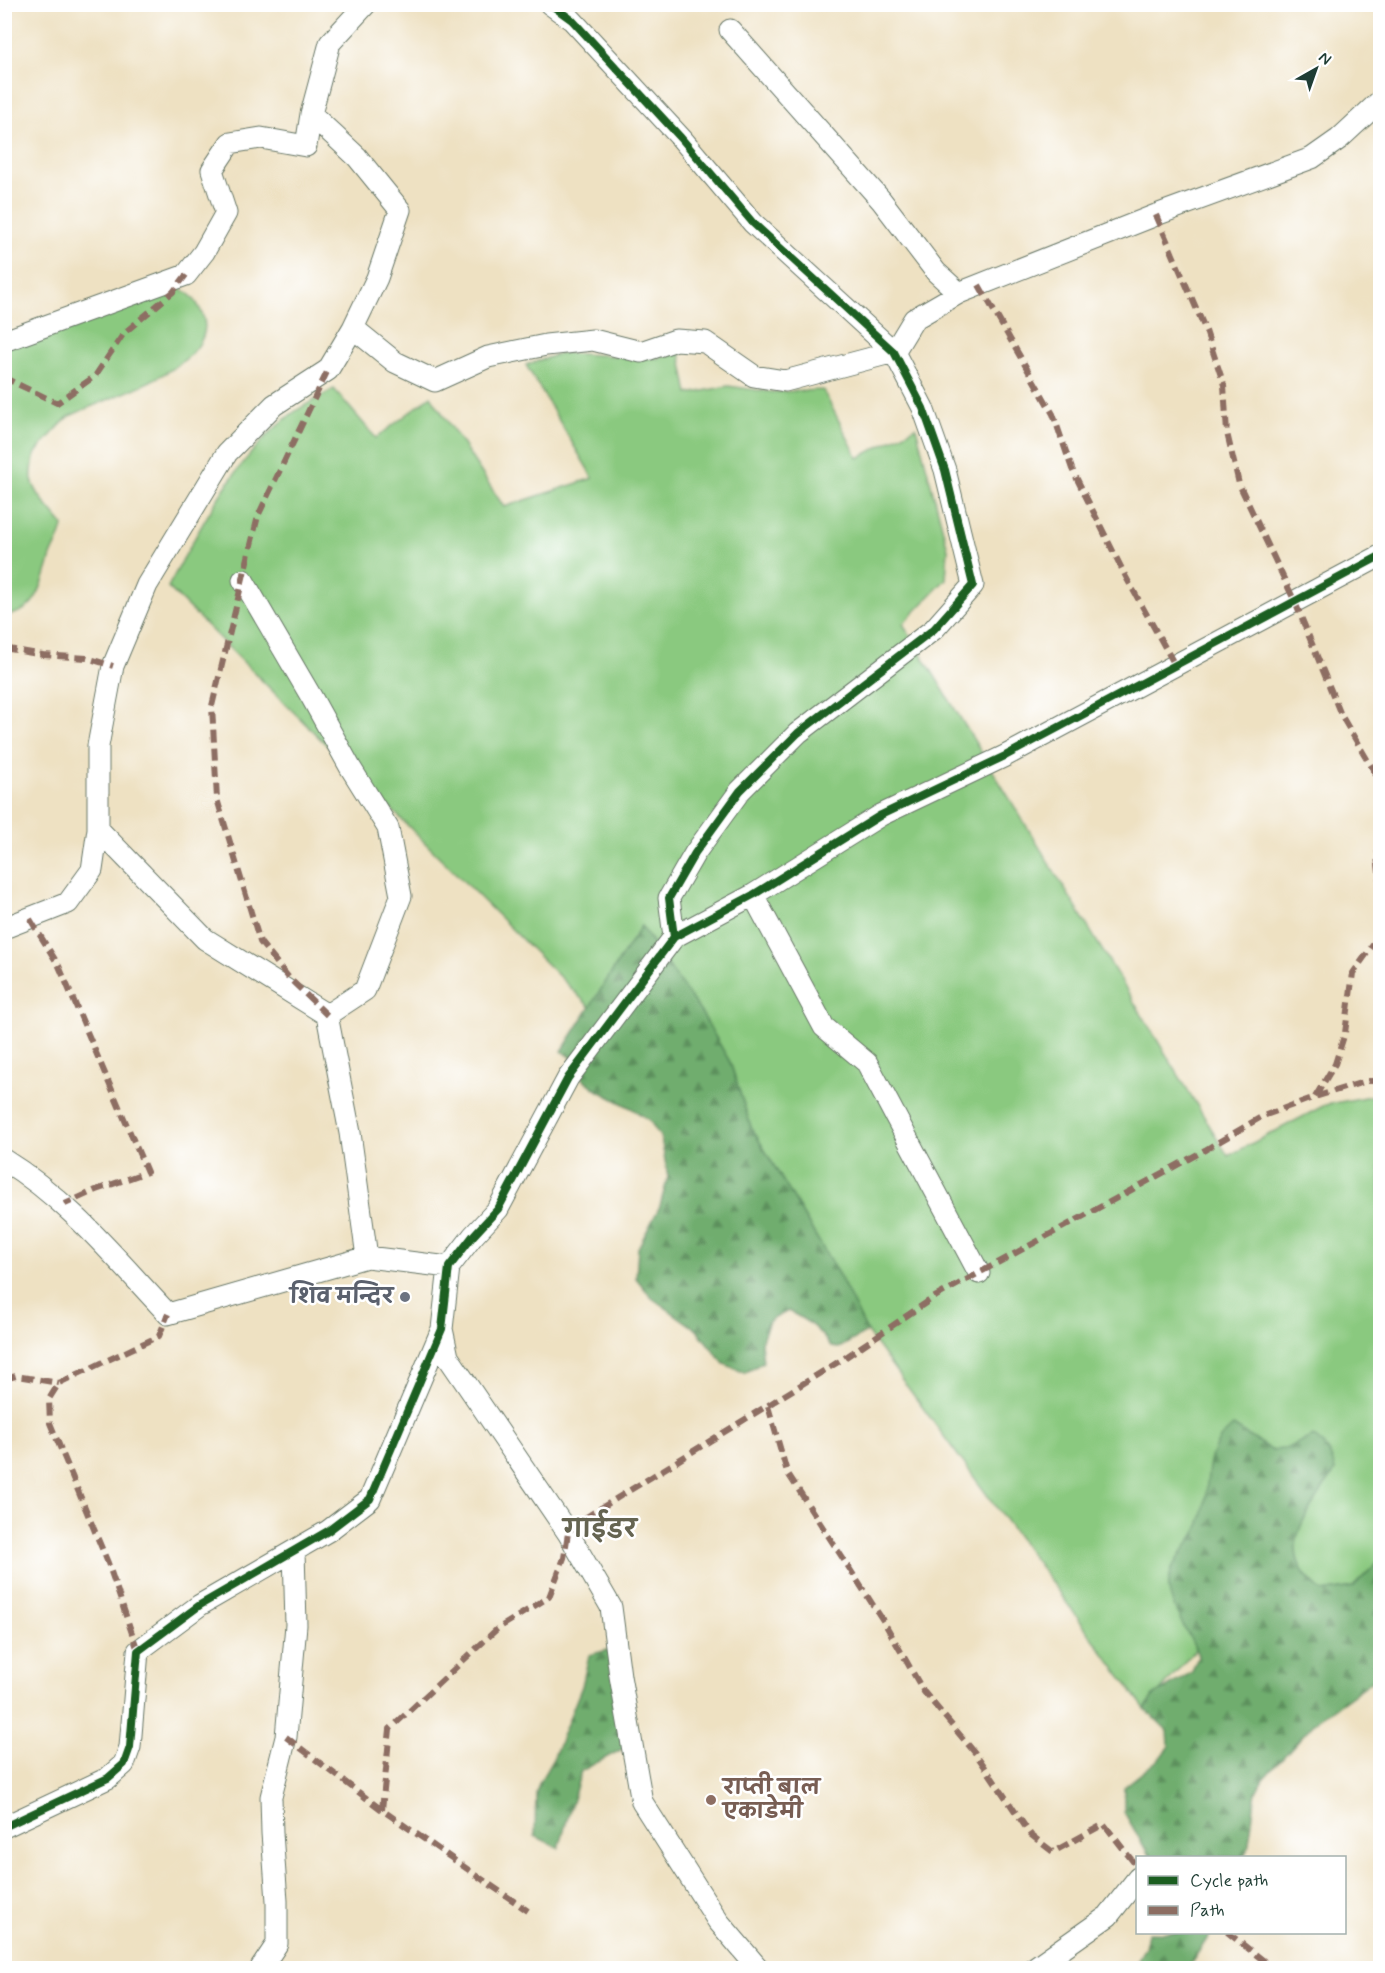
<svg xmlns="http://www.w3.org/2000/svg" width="1385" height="1973" font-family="Mynerve,'Playpen Sans Deva',sans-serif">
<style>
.grass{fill:#8ac97f;stroke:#54835a;stroke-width:1.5}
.forest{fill:url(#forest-firs);stroke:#477551;stroke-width:1.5}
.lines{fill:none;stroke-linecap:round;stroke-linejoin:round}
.minor-casing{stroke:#677666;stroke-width:23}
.minor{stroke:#fff;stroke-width:21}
.quiet{stroke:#8d6e63;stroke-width:6;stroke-dasharray:12 6;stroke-linecap:butt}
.cycleway-casing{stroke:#fff;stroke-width:11}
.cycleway{stroke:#1b5e20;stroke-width:8}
.worship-dot{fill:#6b7280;stroke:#fff;stroke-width:2}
.education-dot{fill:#8d6e63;stroke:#fff;stroke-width:2}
.labels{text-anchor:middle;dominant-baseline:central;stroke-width:5;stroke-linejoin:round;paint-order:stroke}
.worship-label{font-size:21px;font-weight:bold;fill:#5b616d;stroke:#fff;text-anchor:end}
.education-label{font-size:21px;font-weight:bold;fill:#785e54;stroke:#fff;text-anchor:start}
.quarter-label{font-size:24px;font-weight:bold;fill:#656451;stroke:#fff}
</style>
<defs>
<pattern id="forest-firs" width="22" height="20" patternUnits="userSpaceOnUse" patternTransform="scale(1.5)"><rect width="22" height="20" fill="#6fad6e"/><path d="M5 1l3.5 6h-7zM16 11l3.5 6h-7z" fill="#5b8e5b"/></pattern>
</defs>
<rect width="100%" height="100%" fill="#fff"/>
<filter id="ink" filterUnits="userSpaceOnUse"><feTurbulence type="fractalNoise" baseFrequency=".0167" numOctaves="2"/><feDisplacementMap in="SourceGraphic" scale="12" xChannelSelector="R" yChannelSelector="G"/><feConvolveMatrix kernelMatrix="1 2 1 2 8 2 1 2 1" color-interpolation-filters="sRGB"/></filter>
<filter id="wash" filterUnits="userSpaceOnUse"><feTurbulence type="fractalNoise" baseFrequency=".008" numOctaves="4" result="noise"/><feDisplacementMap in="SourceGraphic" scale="24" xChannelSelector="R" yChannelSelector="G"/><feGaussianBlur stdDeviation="1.35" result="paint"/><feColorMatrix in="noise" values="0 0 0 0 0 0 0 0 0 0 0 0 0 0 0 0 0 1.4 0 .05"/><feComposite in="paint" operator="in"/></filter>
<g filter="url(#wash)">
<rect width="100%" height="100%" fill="#eee1c2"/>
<!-- grass -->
<path class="grass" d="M173,285C189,291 197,300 203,316C221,367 101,399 70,416C65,419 39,448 36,453C33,459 31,474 32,480C37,497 52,511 63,525C62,537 55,545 51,556C43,582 38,614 5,615V341Z
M562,353L657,358L680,353L688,394L728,386L772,392L823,390L858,458L916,427L948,549L946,579L903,624L1228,1156L1325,1105L1380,1094V1560L1353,1587L1323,1592C1306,1579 1292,1562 1296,1539C1297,1534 1299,1529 1300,1525L1145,1709L867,1332L840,1277L751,1127L730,1062L641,926L590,1007L168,587C202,525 233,460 290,415C303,405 319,398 334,389L376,438L431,396L504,507L593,478L526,365Z"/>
<!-- forest -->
<path class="forest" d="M641,926L704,1017L730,1062L751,1127L840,1277L867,1332L839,1348L831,1347C819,1329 807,1320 788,1311L769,1321L761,1342L763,1362L745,1373L724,1364L697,1330L652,1298L636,1278L638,1248L660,1206L668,1177L661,1138L650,1121L631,1108L599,1091L582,1078L575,1060L562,1051Z
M1233,1426L1271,1450L1285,1449L1313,1436C1326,1446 1332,1454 1335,1471C1308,1513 1269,1552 1323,1592L1353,1587L1380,1560V1675L1315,1722L1263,1779L1256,1792L1248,1850L1244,1857H1150L1124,1812V1787L1159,1759L1169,1746L1168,1731L1145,1709L1153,1696L1192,1672L1198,1656C1191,1634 1165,1602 1169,1579C1173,1557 1193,1543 1200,1523C1214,1486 1197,1455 1233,1426Z
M611,1649L628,1746L581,1771L559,1848L535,1836L536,1793L540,1781L553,1759L582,1686L589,1655Z
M1148,1933V1932L1211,1933L1188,1968H1133L1145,1947Z"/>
</g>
<g filter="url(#ink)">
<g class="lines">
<defs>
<path id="minor" d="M550,4L572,20L681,138L753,223L894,352L923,408L945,470L973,585L934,629L798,733L740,791L695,853L669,898L674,937
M730,30L881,200L936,272L959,293
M353,328L395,362L435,381L488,357L546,345L593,340L641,352L676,340L705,342L754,376L785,381L894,352L914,319L959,293L1156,215L1312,158L1339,139L1380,101
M4,341L186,275L204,252L226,213L212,170L230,143L261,138L306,146L311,114
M243,580L312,698L350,767L388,828L401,896L365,990L327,1015
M98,829L205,939L327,1015L350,1133L367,1257
M753,895L824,1027L867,1063L979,1273
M4,928L68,903L92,870L98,829V746L113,666L147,585L227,453L274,405L328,370L353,328L377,278L400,210L357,157L311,114L330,43L366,4
M4,1160C69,1200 116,1259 168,1314L367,1257L449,1267
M442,1329L448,1357L568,1533L611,1607L620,1676L642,1802L718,1921L758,1968
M4,1827L108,1778L124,1764L130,1747L138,1651L200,1605L328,1531L370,1499L442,1329L449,1267L473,1236L498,1209L568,1078L674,937L753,895L881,815L1005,756L1380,556
M261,1968L277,1944V1901L272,1833L271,1797L286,1737L296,1625L294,1551L304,1545
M1034,1968L1108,1916L1138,1878"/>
</defs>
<!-- minor casing -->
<use href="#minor" class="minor-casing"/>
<!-- minor -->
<use href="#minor" class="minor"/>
<!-- quiet -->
<path class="quiet" d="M1156,215L1206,331L1224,385L1227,433L1239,484L1295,602L1341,715L1380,781
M979,285L1053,414L1072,469L1127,579L1176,667
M4,385L9,380L57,403L95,376L124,333L173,292L186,275
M4,648L43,655L87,658L113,666
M1380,842L1377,856L1380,880
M1380,896L1378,910L1380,916
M30,919L59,966L147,1172L96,1190L65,1204
M327,1015L289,978L260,942L217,799L212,706L258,516L328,370
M1315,1097L1335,1064L1345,1033L1353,973L1380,935
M4,1379L16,1376L59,1383
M768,1406L787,1472L884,1622L924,1692L976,1754L1031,1835L1053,1852L1104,1824L1138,1868
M138,1651L108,1563L50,1423L49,1399L59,1383L159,1336L168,1314
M286,1737L382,1810L528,1911
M382,1810L390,1729L497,1629L549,1597L564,1558L568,1533L575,1524L843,1359L933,1298L1205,1150L1263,1116L1315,1097L1367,1081H1380
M1227,1932L1273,1968"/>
<defs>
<path id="cycleway" d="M550,4L572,20L681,138L753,223L894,352L923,408L945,470L973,585L934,629L798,733L740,791L695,853L669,898L674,937
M4,1827L108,1778L124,1764L130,1747L138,1651L200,1605L328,1531L370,1499L442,1329L449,1267L473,1236L498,1209L568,1078L674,937L753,895L881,815L1005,756L1380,556"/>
</defs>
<!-- cycleway casing -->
<use href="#cycleway" class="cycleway-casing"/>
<!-- cycleway -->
<use href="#cycleway" class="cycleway"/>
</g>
</g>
<!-- markers -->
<circle class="worship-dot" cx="405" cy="1297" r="6"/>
<circle class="education-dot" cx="711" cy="1800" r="6"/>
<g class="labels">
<!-- worship labels -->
<g class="worship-label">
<text x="393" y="1297">शिव मन्दिर</text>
</g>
<!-- education labels -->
<g class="education-label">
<text x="723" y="1788">राप्ती बाल<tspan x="723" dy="24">एकाडेमी</tspan></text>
</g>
<!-- quarter labels -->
<g class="quarter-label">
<text x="600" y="1530">गाईडर</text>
</g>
</g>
<!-- margin -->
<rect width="1385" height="1973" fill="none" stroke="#fff" stroke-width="24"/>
<!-- legend -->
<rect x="1136" y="1856" width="210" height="78" fill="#ffffff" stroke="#a5b1ae" stroke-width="1.5"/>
<rect x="1148" y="1876" width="30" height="9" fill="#1b5e20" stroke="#a5b1ae" stroke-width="1.5"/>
<text x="1190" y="1886" font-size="18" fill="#1f3d34">Cycle path</text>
<rect x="1148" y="1906" width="30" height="9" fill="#8d6e63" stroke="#a5b1ae" stroke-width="1.5"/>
<text x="1190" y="1916" font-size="18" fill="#1f3d34">Path</text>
<!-- north arrow -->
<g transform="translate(1316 69) rotate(40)" stroke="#ffffff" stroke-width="4.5" paint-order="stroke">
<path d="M0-4.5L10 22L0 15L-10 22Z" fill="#1f3d34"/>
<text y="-9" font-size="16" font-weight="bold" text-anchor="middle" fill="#1f3d34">N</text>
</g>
</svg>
